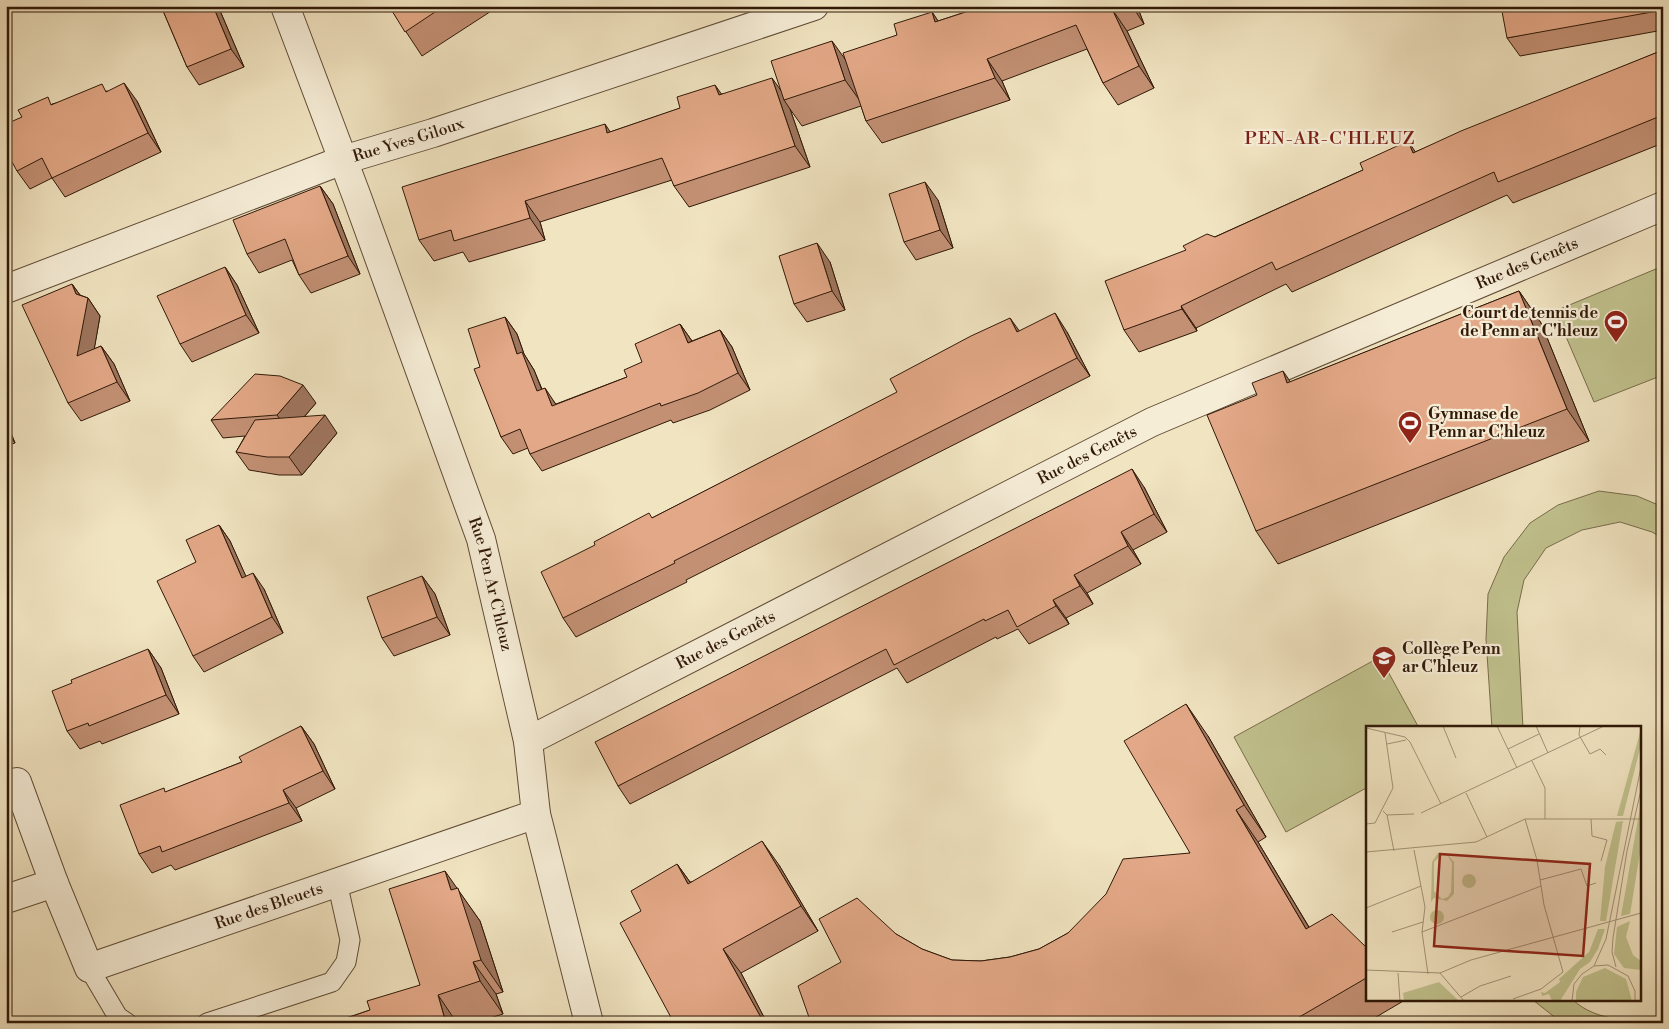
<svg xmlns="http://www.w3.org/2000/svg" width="1669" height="1029" font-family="'Libre Bodoni',serif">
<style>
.green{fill:#c1c28e;stroke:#786e4b}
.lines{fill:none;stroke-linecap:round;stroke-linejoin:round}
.lane-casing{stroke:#604c36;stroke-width:21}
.street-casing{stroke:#604c36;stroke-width:30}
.lane{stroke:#f6edd7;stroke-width:19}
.street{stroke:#f6edd7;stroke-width:28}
.wall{fill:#c39074;stroke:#301908}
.shaded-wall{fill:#9f765e;stroke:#301908}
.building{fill:#e3a887;stroke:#301908}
.labels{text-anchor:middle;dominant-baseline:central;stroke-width:4.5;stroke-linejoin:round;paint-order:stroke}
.street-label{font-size:16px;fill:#301908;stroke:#f6edd7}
.poi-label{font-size:16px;font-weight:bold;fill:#301908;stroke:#f6edd7;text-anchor:start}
.neighbourhood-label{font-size:18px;letter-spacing:1px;fill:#7a1f14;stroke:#f6edd7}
.inset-road{fill:none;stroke:#a49377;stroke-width:1}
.view{fill:#8f2418;fill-opacity:0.15;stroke:#8f2418;stroke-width:2.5}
.inset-edge{fill:none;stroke:#301908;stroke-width:2.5}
</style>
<rect width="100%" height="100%" fill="#f1e4c1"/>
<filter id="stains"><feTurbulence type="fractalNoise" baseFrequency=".004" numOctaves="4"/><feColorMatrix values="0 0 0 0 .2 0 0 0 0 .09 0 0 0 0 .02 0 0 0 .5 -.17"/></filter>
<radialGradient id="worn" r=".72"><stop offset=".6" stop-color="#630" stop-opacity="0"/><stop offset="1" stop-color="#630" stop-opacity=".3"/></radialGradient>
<!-- green -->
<path class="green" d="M1663,266V375L1594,402L1555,311Z
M1599,491L1637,496L1663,507V538L1652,532L1620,522L1582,530L1546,548L1524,580L1517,612L1523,728H1492L1486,639L1488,594L1504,557L1530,523L1558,505Z
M1380,657L1419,728H1368V787L1286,832L1234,737Z
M1533,1000H1573C1597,1022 1633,1022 1663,1016V1023H1562Z"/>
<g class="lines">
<defs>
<path id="lane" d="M89,968L118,1017L127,1023
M207,1023L332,982L346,962L350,940L337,882"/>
<g id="street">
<path id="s1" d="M285,6L357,197L481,539L528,741L536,814L589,1023"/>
<path id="s2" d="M6,289L343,160L433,133L814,6"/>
<path id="s3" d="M528,741L1152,422L1663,206"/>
<path id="s4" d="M6,785L17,782L54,883L89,968L536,814"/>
<path d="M6,899L54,883"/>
</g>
</defs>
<!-- lane casing -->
<use href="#lane" class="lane-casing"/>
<!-- street casing -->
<use href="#street" class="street-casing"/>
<!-- lane -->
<use href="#lane" class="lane"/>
<!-- street -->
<use href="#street" class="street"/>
</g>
<!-- wall -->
<path class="wall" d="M161,6H218L244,67L199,85L187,67Z
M389,6H499L422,56Z
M984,6H1137L1144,24L1127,31L1154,88L1118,105L1103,83L1087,49L1002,81L1010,100L882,143L866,121L861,106L802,126L790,109L810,167L689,207L674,186L672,180L540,222L545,240L469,262L463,252L434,261L419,240L610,132L722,94L781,90L846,61L897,35L932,12L938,21Z
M1663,6V30L1520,56L1507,38Z
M1663,50V143L1513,203L1507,195L1292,292L1286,284L1196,328L1197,331L1139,352L1124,330L1186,250L1363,170L1415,152Z
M107,91L137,101L161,152L65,197L52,178L30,189L17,171L52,104Z
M320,186L333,204L360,274L311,293L299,275L292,260L259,273L247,254Z
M938,200L953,248L916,260L904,242Z
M830,262L845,310L807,322L794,304Z
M225,267L237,285L259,333L192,362L180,344Z
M72,284L80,295L88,298L100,316L94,349L101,346L114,364L130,401L81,421L68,403Z
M1519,291L1541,323L1589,441L1278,564L1256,531L1290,382Z
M505,317L517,334L524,354L534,370L542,389L556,404L627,377L680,324L692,341L720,330L732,347L750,390L710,410L673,423L671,420L542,471L530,454L528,448L513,454L501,437L480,367Z
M1019,331L1067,332L1090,376L686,580L687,582L576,637L563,618L652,518Z
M316,403L305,416L337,433L302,475H279L249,470L236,452L245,436L223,438L211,420Z
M6,421L15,443L6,446Z
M1144,487L1167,532L1133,550L1141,564L1087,593L1093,604L1066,618L1069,624L1029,644L1018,629L997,639L996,637L907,683L897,668L630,804L618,786Z
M219,525L230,541L246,577L264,589L283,633L204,672L193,656L196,562Z
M422,576L435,594L450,635L394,656L382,638Z
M148,649L161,668L179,714L102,744L100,741L80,749L67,731Z
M301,726L314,744L335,789L296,808L302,821L175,870L171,865L152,873L139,854L166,792L242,762Z
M1208,736L1266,837L1258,842L1309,927L1368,949V1000H1405L1366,1023H811L896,934L922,949L952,960L981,961L1010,957L1039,949L1068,933L1190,853Z
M677,864L690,882L779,865L818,931L741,973L767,1023H674L641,911Z
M457,889L480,921L503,992L496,994L503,1014L474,1023H332L370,1010L420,985Z"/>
<!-- shaded-wall -->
<path class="shaded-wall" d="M213,6H218L244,67L231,49Z
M1132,6H1137L1144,24Z
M1112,9L1127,31L1154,88L1139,66Z
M932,12L947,34L935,22Z
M832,41L850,66L863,105L845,80Z
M987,59L1002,81L1010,100L995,78Z
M772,78L787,99L784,100L790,109L810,167L795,146Z
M124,83L137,101L161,152L148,133Z
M715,85L730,106L719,95Z
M605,124L619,145L607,133Z
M1408,141L1423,163L1413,153Z
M925,182L938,200L953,248L940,230Z
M320,186L333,204L360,274L348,256Z
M525,201L540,222L545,240L530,218Z
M817,243L830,262L845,310L832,291Z
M225,267L237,285L259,333L246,315Z
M72,284L85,302L88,298L100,316L90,374L77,356L76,294Z
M1519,291L1541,323L1589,441L1567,409Z
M1181,306L1196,328L1197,331L1182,309Z
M1055,313L1067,332L1090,376L1077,358Z
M505,317L517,334L524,354L534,370L549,408L537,391L517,354Z
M1010,318L1023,336L1017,332Z
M680,324L692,341L688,343Z
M720,330L732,347L750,390L738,373Z
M101,346L114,364L130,401L117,382Z
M1283,371L1305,403L1287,383Z
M303,385L316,403L290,433L277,415Z
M545,388L557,406H552Z
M325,415L337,433L302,475L289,457Z
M6,421L15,443L6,431Z
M1132,469L1144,487L1167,532L1154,514Z
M219,525L230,541L254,594L242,578Z
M1121,532L1133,550L1141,564L1128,546Z
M253,573L264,589L283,633L272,617Z
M1074,575L1087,593L1093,604L1080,586Z
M422,576L435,594L450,635L437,617Z
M1053,600L1066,618L1069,624L1056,606Z
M148,649L161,668L179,714L166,695Z
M1186,704L1208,736L1266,837L1244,805Z
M301,726L314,744L335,789L323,771Z
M283,790L296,808L302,821L289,803Z
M1236,810L1258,842L1329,961L1306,929Z
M762,841L779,865L818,931L801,906Z
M677,864L695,889L688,884Z
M445,871L480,921L503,992L481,960L451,890Z
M723,949L741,973L767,1023H764Z
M473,962L496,994L503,1014L480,981Z
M438,995L457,1023H446Z"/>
<!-- building -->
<path class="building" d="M161,6H213L231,49L187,67Z
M389,6H444L405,32Z
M984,6H1118L1112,9L1139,66L1103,83L1076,25L987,59L995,78L866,121L843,53L897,35L894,24L932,12L935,22Z
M1501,6H1663V10L1507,38Z
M832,41L845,80L784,100L771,61Z
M1663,50V115L1498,182L1494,172L1276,270L1272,262L1181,306L1182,309L1124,330L1105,281L1186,250L1183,246L1207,234L1215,237L1363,170L1360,163L1408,141L1413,153L1461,131Z
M772,78L795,146L674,186L662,158L525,201L530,218L454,241L451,230L419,240L402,187L605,124L607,133L680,108L677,97L715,85L719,95Z
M124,83L148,133L52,178L42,158L17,171L6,151V124L22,117L18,110L48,97L51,105L102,84L106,92Z
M925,182L940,230L904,242L889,194Z
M320,186L348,256L299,275L285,239L247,254L233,220Z
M817,243L832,291L794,304L779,256Z
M225,267L246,315L180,344L157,296Z
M72,284L76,294L88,298L77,356L101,346L117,382L68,403L22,305Z
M1519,291L1567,409L1256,531L1207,415L1257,395L1252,383L1283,371L1287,383Z
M1055,313L1077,358L674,561L675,563L563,618L541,572L595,545L594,542L649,513L652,518L897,392L890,379L971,336L1010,318L1017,332Z
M505,317L517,354L522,352L537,391L545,388L552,406L627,377L624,370L642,362L635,344L680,324L688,343L720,330L738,373L698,393L661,406L660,403L530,454L520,429L501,437L474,369L480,367L468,329Z
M255,374L280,376L303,385L277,415L211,420Z
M325,415L289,457H267L236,452L255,420Z
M1132,469L1154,514L1121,532L1128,546L1074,575L1080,586L1053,600L1056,606L1017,627L1008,610L985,621L984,619L894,665L886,649L618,786L595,742Z
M219,525L242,578L253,573L272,617L193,656L157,581L196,562L186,540Z
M422,576L437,617L382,638L367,597Z
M148,649L166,695L89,726L88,723L67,731L52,691L72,683L71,680Z
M1186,704L1244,805L1236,810L1306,929L1332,914L1368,949V977L1289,1023H811L798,986L841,962L819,919L857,898L896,934L922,949L952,960L981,961L1010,957L1039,949L1068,933L1106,894L1123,859L1190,853L1124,741Z
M301,726L323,771L283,790L289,803L162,852L160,846L139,854L120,805L164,788L165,792L242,762L239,757Z
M762,841L801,906L723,949L764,1023H674L620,923L641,911L631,891L677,864L688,884Z
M445,871L451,890L458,888L481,960L473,962L480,981L438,995L446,1023H332L370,1010L367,1001L420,985L389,889Z"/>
<!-- icons -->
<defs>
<symbol id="stadium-pin" viewBox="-11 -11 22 30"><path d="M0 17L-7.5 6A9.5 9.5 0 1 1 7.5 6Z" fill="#8f2418" stroke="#f6edd7"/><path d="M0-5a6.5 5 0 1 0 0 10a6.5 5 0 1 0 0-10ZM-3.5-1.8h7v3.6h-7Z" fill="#fff"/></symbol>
<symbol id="school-pin" viewBox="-11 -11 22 30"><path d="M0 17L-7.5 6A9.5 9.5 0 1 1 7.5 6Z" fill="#8f2418" stroke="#f6edd7"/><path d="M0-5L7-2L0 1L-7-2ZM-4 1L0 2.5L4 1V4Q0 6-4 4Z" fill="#fff"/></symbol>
</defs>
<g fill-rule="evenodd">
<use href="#stadium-pin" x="1602" y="308" width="28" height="38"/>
<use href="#stadium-pin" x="1396" y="409" width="28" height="38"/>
<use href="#school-pin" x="1370" y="644" width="28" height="38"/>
</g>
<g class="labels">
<!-- street labels -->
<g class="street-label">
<text stroke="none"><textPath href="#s2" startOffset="429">Rue Yves Giloux</textPath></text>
<text stroke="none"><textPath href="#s3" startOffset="1108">Rue des Genêts</textPath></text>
<text stroke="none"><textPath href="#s3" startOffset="628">Rue des Genêts</textPath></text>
<text stroke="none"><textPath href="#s1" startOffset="614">Rue Pen Ar C'hleuz</textPath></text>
<text stroke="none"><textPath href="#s3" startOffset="222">Rue des Genêts</textPath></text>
<text stroke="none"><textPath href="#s4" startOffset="401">Rue des Bleuets</textPath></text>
</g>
<!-- poi labels -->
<g class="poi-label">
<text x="1598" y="313" text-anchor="end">Court de tennis de<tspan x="1598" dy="18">de Penn ar C'hleuz</tspan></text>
<text x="1428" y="414">Gymnase de<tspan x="1428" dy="18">Penn ar C'hleuz</tspan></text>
<text x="1402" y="649">Collège Penn<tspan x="1402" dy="18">ar C'hleuz</tspan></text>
</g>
<!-- neighbourhood labels -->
<g class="neighbourhood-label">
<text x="1330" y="138">PEN-AR-C'HLEUZ</text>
</g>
</g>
<!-- overview -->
<g transform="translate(1366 726)">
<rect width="275" height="275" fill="#f1e4c1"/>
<path d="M275,3V19L257,90H251ZM275,76V121L264,188L255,190ZM257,95L240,195H234L239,141L250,96ZM72,127H80L88,136V168L81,175L68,172L65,176L66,136ZM75,129L82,130L86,137L85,166L82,171L76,173L68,165V136ZM96 155a7 7 0 1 1 14 0a7 7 0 1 1-14 0ZM64 191a7 7 0 1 1 14 0a7 7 0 1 1-14 0ZM264,195L260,211L267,229L275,235V244L258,242L248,228L251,201ZM232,203H239L232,223L224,236L214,243L194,275H186L183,268L176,270L175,266L179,267L194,256L193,253L223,226ZM239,242L260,253L266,275H210V266L217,251ZM73,256L93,275H38L37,267Z" fill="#c1c28e" fill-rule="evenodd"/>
<path class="inset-road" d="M77,0L90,32M131,0L151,42M170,0L182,27M214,0L213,9L224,28L234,23L240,29M0,2L39,11L44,16L75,78M21,18L40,14M142,23L173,8M166,35L179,62V93M100,67L121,111M17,85L21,89L28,125M55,87L238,0M21,89L48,88M225,93L226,110L241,114L235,135M0,98L9,97L27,62L19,7M48,124L59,181L56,206L62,248M0,126L110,116L159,93H275M174,154L215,143L221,160L230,157M0,182L55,160M26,206L57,196M56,206L175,160M228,240L240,213L275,41M250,241L246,226L247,212L261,125L275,64M0,244L74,247L105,234L275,187M32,247L34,275M74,247L98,275M95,271L114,260L145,250M147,273L175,263L197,246L178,179L171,134L159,93M206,275L208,258L216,248L228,240L242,239L262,250L269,265V275"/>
<path class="view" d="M74,128L224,138L217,230L68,220Z"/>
<rect width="275" height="275" class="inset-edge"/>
</g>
<!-- margin -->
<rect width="1669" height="1029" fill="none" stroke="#f1e4c1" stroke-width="25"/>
<rect x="8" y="8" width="1654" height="1014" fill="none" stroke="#301908" stroke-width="2.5"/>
<rect x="12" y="12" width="1644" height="1004" fill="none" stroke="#301908"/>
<rect width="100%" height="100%" filter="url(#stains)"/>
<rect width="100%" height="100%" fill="url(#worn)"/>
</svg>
